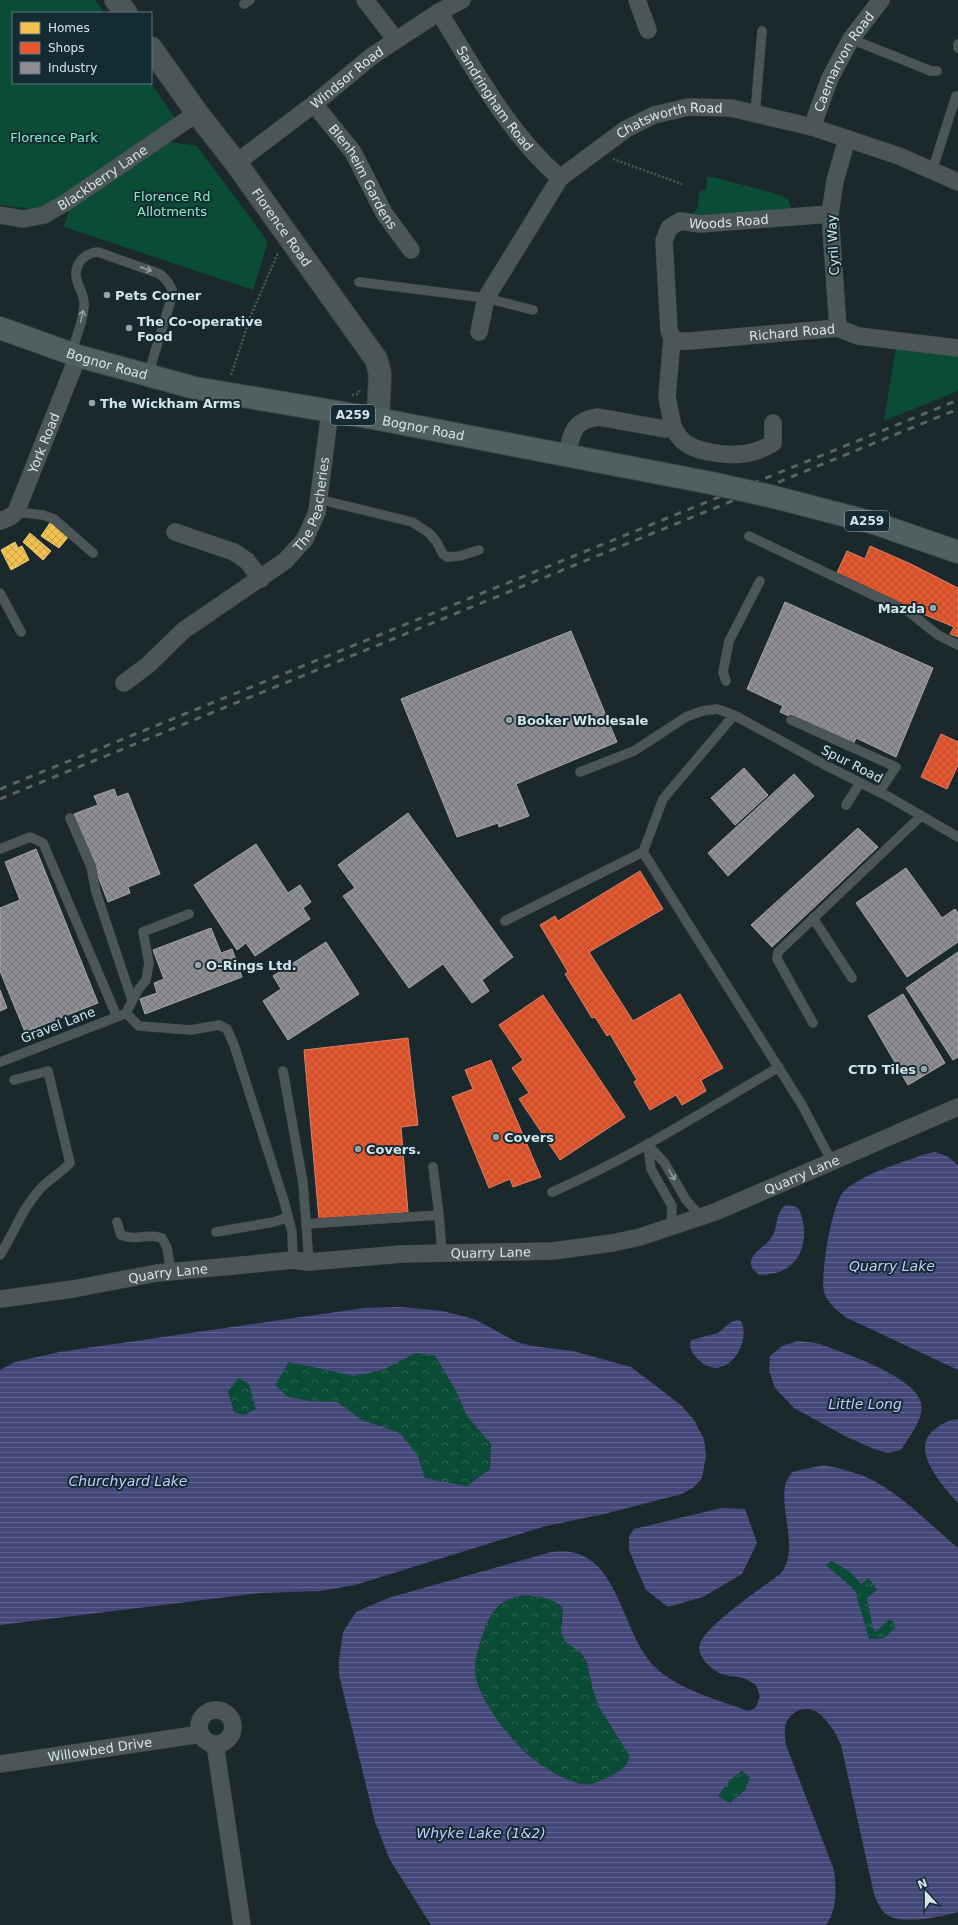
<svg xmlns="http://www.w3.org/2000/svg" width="958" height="1925" font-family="'DejaVu Sans',sans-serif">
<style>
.grass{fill:url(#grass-tufts)}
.forest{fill:url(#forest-crowns)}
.green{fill:#0b4c37}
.water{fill:url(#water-rules);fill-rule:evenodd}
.homes{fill:url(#homes-cross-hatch);stroke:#eacc7c}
.shops{fill:url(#shops-cross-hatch);stroke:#e08166}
.industry{fill:url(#industry-cross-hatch);stroke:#a3a7ac}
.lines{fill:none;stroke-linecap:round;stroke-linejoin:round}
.service-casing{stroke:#3b4549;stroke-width:10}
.minor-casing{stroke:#3b4549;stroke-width:18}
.tertiary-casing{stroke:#3b4549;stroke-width:24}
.primary-casing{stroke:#3b4549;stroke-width:24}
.path{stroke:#4d5858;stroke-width:2.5;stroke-dasharray:2 2;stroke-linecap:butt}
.service{stroke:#4b5757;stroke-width:9}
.minor{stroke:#4b5757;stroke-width:17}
.tertiary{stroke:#4b5757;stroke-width:22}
.primary{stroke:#505f60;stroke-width:22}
.rail{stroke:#5a6466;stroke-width:3;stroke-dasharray:7 7;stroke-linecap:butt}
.primary-bridge-casing{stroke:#3b4549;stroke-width:24;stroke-linecap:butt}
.primary-bridge{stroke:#505f60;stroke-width:22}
.oneway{stroke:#909ea0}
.poi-dot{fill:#95a2a7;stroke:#142b33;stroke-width:1.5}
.labels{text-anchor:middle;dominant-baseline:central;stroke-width:4;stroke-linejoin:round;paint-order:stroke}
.shield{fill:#142b33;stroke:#9cacb2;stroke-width:1}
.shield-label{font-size:12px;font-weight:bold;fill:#d6e4e9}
.street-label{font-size:13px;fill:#d6e4e9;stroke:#142b33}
.park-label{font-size:13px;fill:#86ecc0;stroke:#142b33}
.poi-label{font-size:13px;font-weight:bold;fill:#d6e4e9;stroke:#142b33;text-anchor:start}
.water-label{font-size:14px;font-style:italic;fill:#c4cbfc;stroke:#142b33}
</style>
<defs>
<pattern id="grass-tufts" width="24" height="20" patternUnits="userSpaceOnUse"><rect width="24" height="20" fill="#0b4c37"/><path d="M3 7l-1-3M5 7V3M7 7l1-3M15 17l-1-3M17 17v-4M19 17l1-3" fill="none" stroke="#2e6654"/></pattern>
<pattern id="forest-crowns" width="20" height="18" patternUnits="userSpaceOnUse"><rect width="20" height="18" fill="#0b4c37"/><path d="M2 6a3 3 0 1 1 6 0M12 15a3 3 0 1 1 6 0" fill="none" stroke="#2e6654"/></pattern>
<pattern id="water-rules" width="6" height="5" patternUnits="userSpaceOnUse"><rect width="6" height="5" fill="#434878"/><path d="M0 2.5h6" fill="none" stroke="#5d628b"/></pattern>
<pattern id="homes-cross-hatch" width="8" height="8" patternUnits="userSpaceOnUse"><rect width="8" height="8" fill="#f2c14e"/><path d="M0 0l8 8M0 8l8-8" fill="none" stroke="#c6a24c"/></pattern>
<pattern id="shops-cross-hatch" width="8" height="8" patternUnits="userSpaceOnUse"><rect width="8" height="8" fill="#e4572e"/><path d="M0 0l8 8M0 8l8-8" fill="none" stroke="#b35135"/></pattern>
<pattern id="industry-cross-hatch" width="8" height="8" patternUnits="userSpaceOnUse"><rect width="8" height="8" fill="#8d8d92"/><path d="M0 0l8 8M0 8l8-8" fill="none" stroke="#76777b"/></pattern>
</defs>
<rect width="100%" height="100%" fill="#1b282c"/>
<!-- grass -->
<path class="grass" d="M832,1561L850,1572L861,1584L869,1578L877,1590L876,1632L890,1619L897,1626L884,1638L869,1639L855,1590L826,1565Z
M743,1771L750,1778L745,1790L730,1803L718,1796L730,1780Z"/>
<!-- forest -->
<path class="forest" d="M416,1353L435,1356L455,1389L467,1416L491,1444L490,1469L467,1486L425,1478L418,1456L399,1433L362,1420L337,1402L311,1401L288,1397L275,1385L289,1362L354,1376L383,1370Z
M239,1378L249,1384L257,1410L244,1415L234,1412L228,1390Z
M527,1595C540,1597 553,1598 563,1608L561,1622L566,1642C596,1659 586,1681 600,1708C608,1724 620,1739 629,1755C629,1764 624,1768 616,1773C607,1778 593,1786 582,1784C561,1779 540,1766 524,1751C507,1736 475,1693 475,1670C475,1656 480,1644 484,1631C492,1608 502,1598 527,1595Z"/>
<!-- green -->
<path class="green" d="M0,0H95L104,13H13V83H151L175,118L53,203L31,209L0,205Z
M165,141L197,146L268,242L253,290L64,227L71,205Z
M707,177H713L777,194L788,199L792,212L691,216L698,207L699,192L706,190Z
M896,347L958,351V391L884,421Z"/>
<!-- water -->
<path class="water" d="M935,1152L947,1156L958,1165V1370L845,1317C837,1310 827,1303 824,1292C820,1276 832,1202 844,1191C866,1172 899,1164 925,1154Z
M786,1205L794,1206L799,1209C813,1243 798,1276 759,1275C755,1271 750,1268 751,1262C752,1252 766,1246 771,1238C779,1228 774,1213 786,1205Z
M401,1307L443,1311L474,1319L517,1342L533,1346L573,1351L631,1367L681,1405L694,1420L704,1439L706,1456L702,1478L694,1487L682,1494L604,1514L546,1526L355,1585L321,1591L260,1593L0,1625V1370L15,1362L59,1352L364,1308ZM416,1353L435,1356L455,1389L467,1416L491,1444L490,1469L467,1486L425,1478L418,1456L400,1433L362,1420L337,1402L311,1401L288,1397L275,1385L289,1362L354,1376L383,1370ZM239,1378L249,1384L256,1409L244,1415L234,1412L228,1391Z
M737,1320L741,1321C753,1347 721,1387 696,1357C691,1351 689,1347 691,1340L718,1333L731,1322Z
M798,1341C805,1342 813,1342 819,1344C843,1352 916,1377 921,1403C924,1420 909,1437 901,1450L888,1453L874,1449L845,1436L794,1408L775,1388L769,1370L770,1356L782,1346Z
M958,1419V1503C943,1486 908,1449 935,1429C943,1423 949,1420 958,1419Z
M824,1465C842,1469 860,1473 876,1482C906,1499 932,1526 958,1548V1912C940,1917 903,1925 887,1915C881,1911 877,1901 874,1894L841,1745C836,1734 831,1725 822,1716C813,1707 798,1706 789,1718C783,1725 785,1737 786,1745L834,1870C836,1888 838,1909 826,1925H431L390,1860L375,1822L339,1675V1660L343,1632L356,1612L388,1598L551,1552C620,1542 618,1630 655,1667C677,1689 720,1701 749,1711L756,1707L760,1696L756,1685C752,1683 747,1679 743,1678C734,1676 723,1676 716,1671C708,1666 696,1654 700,1644C706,1625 762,1588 780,1574C800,1553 780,1512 785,1486C785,1481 790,1476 792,1472ZM832,1561L850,1572L861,1584L869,1578L877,1590L867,1598L873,1629L876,1632L890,1619L897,1626L884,1638L869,1639L855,1590L826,1565ZM527,1595C540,1597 553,1598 563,1608L561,1633L566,1642L581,1653L587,1663L593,1690L599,1707L629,1755C629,1764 624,1768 616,1773C607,1778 593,1786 582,1784C561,1779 540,1766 524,1751C507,1736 475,1693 475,1670C475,1656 480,1644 484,1631C492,1608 502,1598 527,1595ZM742,1771L750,1778L745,1790L730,1803L718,1796L730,1780Z
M721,1508L745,1509L757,1543L742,1574L703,1597L668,1607L646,1590L636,1567L629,1550V1536L634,1529Z"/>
<!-- homes -->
<path class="homes" d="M50,523L69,536L59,548L41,536Z
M30,533L51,551L43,560L23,542Z
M15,542L18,548L22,546L29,560L11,570L1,550Z"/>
<!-- shops -->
<path class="shops" d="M870,546L913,565L958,588V637L950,634L954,627L835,577L847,551L865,559Z
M941,734L958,742V765L947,789L921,777Z
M640,871L663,909L589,952L633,1021L680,994L723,1068L701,1080L706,1091L682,1105L676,1095L650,1110L634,1082L637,1080L610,1034L607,1036L595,1017L592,1018L565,974L568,972L540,925L555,916L558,921Z
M543,995L625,1117L560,1160L519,1099L529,1093L512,1068L523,1060L499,1025Z
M408,1038L418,1125L401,1127L408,1212L319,1219L304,1050Z
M491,1060L541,1177L513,1187L510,1179L489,1188L452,1097L473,1089L465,1070Z"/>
<!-- industry -->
<path class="industry" d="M785,602L933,668L896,757L856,738L853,745L780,712L783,706L747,689Z
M571,631L617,742L516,784L529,816L499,827L498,823L457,837L401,699Z
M744,768L768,795L735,825L711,798Z
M794,774L814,796L728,876L708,853Z
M114,789L117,797L128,793L160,874L128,887L130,893L108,902L74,814L98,805L94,796Z
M408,813L513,957L482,980L489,991L472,1003L443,964L409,988L343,896L355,888L338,865Z
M858,828L878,847L772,947L751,925Z
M256,844L288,893L300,885L311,902L303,908L310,919L255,956L246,943L237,950L194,885Z
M36,849L98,1003L25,1032L0,971V908L20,900L5,862Z
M906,868L942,918L955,909L958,913V942L907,977L856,903Z
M211,928L221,953L232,949L242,977L145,1014L140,999L157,993L154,983L164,979L153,950Z
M326,942L359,994L288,1040L263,1001L281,989L273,976Z
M958,952V1057L953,1060L906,988Z
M0,990L7,1008L0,1011Z
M903,994L945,1063L908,1085L868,1016Z"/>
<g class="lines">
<defs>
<path id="service" d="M244,4L250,0
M851,39L931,71H937
M958,44V48
M755,114L762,31
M932,171L956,96
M359,282L486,298L533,310
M71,353C76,338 83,322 84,306C85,293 77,287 76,276C75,263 85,253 98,252L160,274C167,280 171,285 173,293L148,375
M318,499L412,522L429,533L436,541L443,554L447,557L460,556L479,550
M16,512L43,515L54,519L93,553
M749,536L909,612L938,635L958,645
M0,593L21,632
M726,681L723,672L729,641L760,581
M791,720L896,767L879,792
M580,772L634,751L686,717L702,711L717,709L734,715L827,766L889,797L958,837
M846,805L860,783
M70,818L91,867L96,892L132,1000
M0,849L30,837L43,843L117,1017
M643,852L663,799L734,715
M813,918L852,978
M505,921L643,852L802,1105L832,1162
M126,1013L139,1026L191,1030L219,1025L227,1029L234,1045L284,1201L292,1232L293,1260
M126,1013L138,990L146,980L149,963L143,932L189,914
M813,1023L777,959L778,952L921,816
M0,1062L122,1015
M283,1071L303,1183L309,1262
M648,1145L664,1162L686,1200L701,1217
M648,1145L651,1169L672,1206L671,1227
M433,1167L439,1215
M552,1192C631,1158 704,1111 779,1067
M117,1222L121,1235C139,1242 145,1232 162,1238L167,1248L171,1272
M306,1224L439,1215L442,1253
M216,1232L274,1222L288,1217
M0,1255C14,1233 22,1209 40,1189C48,1180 61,1173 70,1163L48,1071L14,1080"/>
<g id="minor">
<path d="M365,0L396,40"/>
<path d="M637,0L648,30"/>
<path id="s1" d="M439,12C475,70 508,133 560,178"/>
<path id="s2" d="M314,104L353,152L384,213L411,250"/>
<path id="s3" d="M812,127L830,78L851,39L881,0"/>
<path id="s4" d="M236,163L314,104L372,56L439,12L462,0"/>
<path id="s5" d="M0,215L23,219L44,215L68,201L197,113"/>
<path d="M838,328L830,214L835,181L847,139"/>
<path id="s6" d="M479,332L486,298L560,178L626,129L654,115L688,107L731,108L812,127L899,156L958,182"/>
<path id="s7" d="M672,338L679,341H690L838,328L858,336L958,348"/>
<path d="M673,427C677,434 680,440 687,444C703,454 735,457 753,452C760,450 767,447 773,443V423"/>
<path id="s8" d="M567,455C572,433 572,421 598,417L665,429L673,427L667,397L672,338L669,330L664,241L669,228L680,221L700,224L830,214"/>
<path id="s9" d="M0,521L10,517L16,512L78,356"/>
<path d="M175,532L234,552L247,561L261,579"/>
<path id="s10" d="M124,683L148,665L184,630L285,561L305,539L317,512L330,411"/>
<path id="s11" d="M0,1299L73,1289L157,1273L243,1265L293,1260L309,1262L402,1254L553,1251L612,1243L640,1237L715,1212L958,1107"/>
<circle cx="216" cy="1727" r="17"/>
<path d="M215,1744L242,1925"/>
<path id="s12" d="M0,1764L201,1734"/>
</g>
<g id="tertiary">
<path d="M116,0L126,13"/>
<path id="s13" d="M151,48L197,113L236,163L376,359L380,374L378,419"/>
</g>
<g id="primary">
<path id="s14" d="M0,328L78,356L195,388L378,419L711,483"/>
<path d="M774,497L874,523L958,552"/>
</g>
</defs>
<!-- service casing -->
<use href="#service" class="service-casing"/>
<!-- minor casing -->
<use href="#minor" class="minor-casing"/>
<!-- tertiary casing -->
<use href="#tertiary" class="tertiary-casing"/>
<!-- primary casing -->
<use href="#primary" class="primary-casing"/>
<!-- path -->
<path class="path" d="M613,159L682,184
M231,375L251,315L278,253
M352,395L358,394L360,390"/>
<!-- service -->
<use href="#service" class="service"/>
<!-- minor -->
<use href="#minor" class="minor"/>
<!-- tertiary -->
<use href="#tertiary" class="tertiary"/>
<!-- primary -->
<use href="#primary" class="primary"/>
<!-- rail -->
<path class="rail" d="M0,789L958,400
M0,799L958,409"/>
<defs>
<path id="primary-bridge" d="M711,483L774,497"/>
</defs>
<!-- primary-bridge casing -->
<use href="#primary-bridge" class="primary-bridge-casing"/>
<!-- primary-bridge -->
<use href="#primary-bridge" class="primary-bridge"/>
</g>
<!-- one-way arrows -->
<defs><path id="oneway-shaft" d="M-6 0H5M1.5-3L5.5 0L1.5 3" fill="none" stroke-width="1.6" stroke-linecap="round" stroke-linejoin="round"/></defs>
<g class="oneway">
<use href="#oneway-shaft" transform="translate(146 269) rotate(19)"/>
<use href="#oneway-shaft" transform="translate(82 316) rotate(-77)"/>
<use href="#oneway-shaft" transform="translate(672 1175) rotate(60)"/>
</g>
<!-- markers -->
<g class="poi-dot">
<circle cx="107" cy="295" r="4"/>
<circle cx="129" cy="328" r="4"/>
<circle cx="92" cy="403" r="4"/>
<circle cx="933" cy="608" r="4"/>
<circle cx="509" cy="720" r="4"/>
<circle cx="198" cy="965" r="4"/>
<circle cx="924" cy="1069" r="4"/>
<circle cx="496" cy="1137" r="4"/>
<circle cx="358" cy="1149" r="4"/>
</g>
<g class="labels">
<!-- shield labels -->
<g class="shield">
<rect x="331" y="405" width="44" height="20" rx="3"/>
<rect x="845" y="511" width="44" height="20" rx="3"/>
</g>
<g class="shield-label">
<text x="353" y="415">A259</text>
<text x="867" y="521">A259</text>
</g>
<!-- street labels -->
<g class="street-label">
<text stroke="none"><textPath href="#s3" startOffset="73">Caernarvon Road</textPath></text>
<text stroke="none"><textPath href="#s4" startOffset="140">Windsor Road</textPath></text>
<text stroke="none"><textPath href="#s1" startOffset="103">Sandringham Road</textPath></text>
<text stroke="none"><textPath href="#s6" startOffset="303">Chatsworth Road</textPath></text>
<text stroke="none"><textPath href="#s5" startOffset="114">Blackberry Lane</textPath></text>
<text stroke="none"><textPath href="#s2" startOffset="88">Blenheim Gardens</textPath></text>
<text stroke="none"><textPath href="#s8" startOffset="394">Woods Road</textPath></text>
<text stroke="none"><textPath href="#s13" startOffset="222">Florence Road</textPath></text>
<text transform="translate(833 245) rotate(-93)">Cyril Way</text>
<text stroke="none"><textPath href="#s7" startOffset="121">Richard Road</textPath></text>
<text stroke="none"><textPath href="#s14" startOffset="113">Bognor Road</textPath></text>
<text stroke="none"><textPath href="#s14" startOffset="436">Bognor Road</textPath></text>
<text stroke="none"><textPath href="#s9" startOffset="93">York Road</textPath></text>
<text stroke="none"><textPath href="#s10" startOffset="268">The Peacheries</textPath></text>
<text transform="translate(852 764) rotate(27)">Spur Road</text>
<text transform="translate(58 1025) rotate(-21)">Gravel Lane</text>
<text stroke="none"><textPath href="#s11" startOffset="818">Quarry Lane</textPath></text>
<text stroke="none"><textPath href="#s11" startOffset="494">Quarry Lane</textPath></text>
<text stroke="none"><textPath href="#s11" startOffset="170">Quarry Lane</textPath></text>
<text stroke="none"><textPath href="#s12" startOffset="101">Willowbed Drive</textPath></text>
</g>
<!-- park labels -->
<g class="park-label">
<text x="54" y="137">Florence Park</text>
<text x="172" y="196">Florence Rd<tspan x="172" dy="15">Allotments</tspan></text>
</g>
<!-- poi labels -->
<g class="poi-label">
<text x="115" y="295">Pets Corner</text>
<text x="137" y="321">The Co-operative<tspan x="137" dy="15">Food</tspan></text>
<text x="100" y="403">The Wickham Arms</text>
<text x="925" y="608" text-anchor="end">Mazda</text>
<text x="517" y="720">Booker Wholesale</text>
<text x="206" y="965">O-Rings Ltd.</text>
<text x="916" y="1069" text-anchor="end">CTD Tiles</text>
<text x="504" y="1137">Covers</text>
<text x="366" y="1149">Covers.</text>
</g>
<!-- water labels -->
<g class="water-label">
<text x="892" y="1266">Quarry Lake</text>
<text x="865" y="1404">Little Long</text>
<text x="128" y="1481">Churchyard Lake</text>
<text x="481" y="1833">Whyke Lake (1&amp;2)</text>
</g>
</g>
<!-- legend -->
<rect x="12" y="12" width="140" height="72" fill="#142b33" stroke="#62757c"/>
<rect x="20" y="22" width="20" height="12" fill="#f2c14e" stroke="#62757c"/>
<text x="48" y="32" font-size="12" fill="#d6e4e9">Homes</text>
<rect x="20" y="42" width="20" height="12" fill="#e4572e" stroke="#62757c"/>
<text x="48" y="52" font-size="12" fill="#d6e4e9">Shops</text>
<rect x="20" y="62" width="20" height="12" fill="#8d8d92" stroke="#62757c"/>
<text x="48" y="72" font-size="12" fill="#d6e4e9">Industry</text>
<!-- north arrow -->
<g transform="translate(926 1893) rotate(339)" stroke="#142b33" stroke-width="3" paint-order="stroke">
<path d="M0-3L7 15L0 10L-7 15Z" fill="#d6e4e9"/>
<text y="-6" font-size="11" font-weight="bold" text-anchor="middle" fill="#d6e4e9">N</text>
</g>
</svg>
